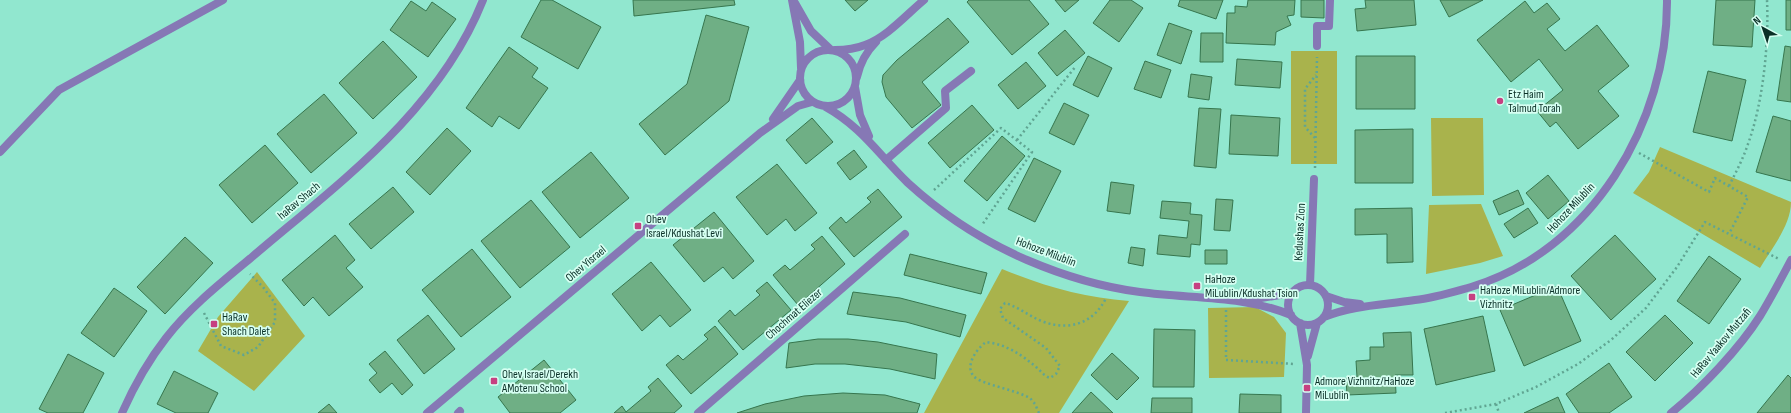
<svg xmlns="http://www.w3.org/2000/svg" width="1791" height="413" font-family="'Sofia Sans Condensed',sans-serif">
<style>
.green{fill:#a9b34c}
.building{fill:#6faf85;stroke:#36764e}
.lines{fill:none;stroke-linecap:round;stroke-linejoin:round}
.path{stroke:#60a592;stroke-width:2.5;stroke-dasharray:2 3;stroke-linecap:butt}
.service{stroke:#8678b5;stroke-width:8}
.minor{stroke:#8678b5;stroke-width:8}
.tertiary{stroke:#8678b5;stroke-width:8}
.poi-dot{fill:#c64081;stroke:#d6fff2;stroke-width:1.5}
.labels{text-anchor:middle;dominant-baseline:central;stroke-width:3.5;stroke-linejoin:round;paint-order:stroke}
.poi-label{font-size:12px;fill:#0a3027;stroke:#d6fff2;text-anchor:start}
.street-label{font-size:12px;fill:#0a3027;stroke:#d6fff2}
</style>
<rect width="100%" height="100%" fill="#91e7cf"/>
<!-- green -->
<path class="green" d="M1291,51H1337V164H1291Z
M1431,118H1483L1484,195L1432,196Z
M1660,147L1791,202C1791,225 1772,248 1760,268L1633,193L1649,172Z
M1481,204L1503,256L1480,263L1426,274L1429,205Z
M1002,269C1043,286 1084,298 1129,301L1059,413H924Z
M257,272L305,336L254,391L198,351L218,317Z
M1255,307L1274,317L1286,333L1284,377L1209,378L1208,308Z"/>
<!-- building -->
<path class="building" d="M541,0H552L601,27L578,69L521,37Z
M633,0H734L735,5L634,16Z
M845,0H868L855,11Z
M969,0H1029L1049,24L1012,55L967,2Z
M1055,0H1079L1065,12Z
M1110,0H1131L1143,8L1119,42L1093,23Z
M1180,0H1223L1216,19L1178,6Z
M1248,0H1295L1294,15L1287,16L1291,25L1276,32L1275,45L1226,43L1227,13H1235V6L1247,7Z
M1301,0H1324V18L1301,17Z
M1365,0H1414L1416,25L1357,31L1355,9L1366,8Z
M1440,0H1483L1449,17Z
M1716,0H1755L1752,47L1713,45Z
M1786,0H1791V30H1786Z
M411,1L426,11L432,2L456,19L428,57L390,30Z
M1525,1L1534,13L1547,3L1560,19L1547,29L1565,51L1597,25L1629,66L1598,91L1619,116L1578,149L1556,122L1550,127L1537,111L1563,90L1539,59L1511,82L1477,40Z
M706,15L749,27L729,101L665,155L639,124L687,84Z
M948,18L969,42L922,82L941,105L912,128L886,97L882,82L883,75L897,60Z
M1169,23L1192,31L1181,64L1157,55Z
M1065,30L1085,53L1057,76L1038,53Z
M1201,33H1223V62H1200Z
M383,41L417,77L373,119L339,83Z
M1785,46L1791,47V102L1777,100Z
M509,47L538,68L532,77L548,88L519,129L499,116L492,127L466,108Z
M1088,56L1112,68L1098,97L1073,85Z
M1356,56H1415V109H1356Z
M1237,59L1282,62L1280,88L1235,85Z
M1145,61L1171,70L1161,98L1134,89Z
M1026,62L1046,86L1018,109L998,85Z
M1708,71L1746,80L1732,141L1693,132Z
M1191,74L1212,77L1209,100L1188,97Z
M324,94L357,133L311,173L277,134Z
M1064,103L1089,115L1074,145L1049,133Z
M972,105L994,130L950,168L928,143Z
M1199,108L1221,109L1216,168L1194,166Z
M1231,115L1280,118L1278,156L1229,154Z
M1773,116L1791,121V181L1756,172Z
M812,118L833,142L806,164L786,140Z
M447,128L471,151L430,195L406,172Z
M1413,129V183H1355V130Z
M1002,136L1025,156L987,201L964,181Z
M265,145L298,183L252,223L219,185Z
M854,150L867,167L850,180L837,163Z
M591,152L629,198L580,238L542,192Z
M1034,158L1061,171L1035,222L1008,209Z
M777,164L817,213L795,231L786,219L767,235L736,197Z
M1548,175L1569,201L1548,219L1526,193Z
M1111,182L1134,185L1130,214L1107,211Z
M393,187L414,212L371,249L349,224Z
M878,189L902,217L854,257L829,228L841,217L846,223L871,202L867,198Z
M1518,190L1524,204L1499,215L1493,201Z
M1216,199L1233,200L1230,231L1214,230Z
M531,200L570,247L520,288L481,241Z
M1162,201L1191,203L1190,214L1202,215L1200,245L1191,244L1190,257L1157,254L1159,235L1187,238L1189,221L1160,218Z
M1412,208L1413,262L1387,263V234L1355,235V209Z
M1528,208L1538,223L1514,238L1504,224Z
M714,212L754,261L733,279L723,267L704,282L673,245Z
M335,235L355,260L346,268L363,287L329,316L313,297L304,306L282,280Z
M1615,235L1656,279L1611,320L1571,276Z
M822,236L845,264L798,305L773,275L785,265L790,270L815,249L811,245Z
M185,237L213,263L165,314L137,287Z
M1131,247L1145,249L1143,266L1128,263Z
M472,249L511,297L461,337L422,290Z
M1205,250H1227V264H1205Z
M910,254L987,273L981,294L904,275Z
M1709,256L1741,279L1709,324L1677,301Z
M651,262L691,310L670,327L660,315L642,331L612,294Z
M767,282L791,310L743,350L718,321L730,310L735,316L760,295L756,291Z
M1557,286L1581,341L1524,366L1500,310Z
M114,288L147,311L114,357L81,333Z
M853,292L900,298L966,315L960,337L906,322L847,314Z
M428,315L455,349L424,374L397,340Z
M1665,315L1693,343L1655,381L1626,352Z
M1483,316L1495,371L1436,385L1424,329Z
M715,326L738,354L691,394L666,365L678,355L683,360L708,339L704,335Z
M1154,329L1195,330L1194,387H1153Z
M1411,332L1413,375H1395L1396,393L1347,395L1346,378L1357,377L1356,361L1370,360V347H1384L1383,333Z
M818,339H848L878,342L937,354L935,379L890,369L845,364H815L786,368L789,343Z
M385,351L413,385L402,395L392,383L380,393L369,380L377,373L369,364Z
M1112,353L1139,378L1117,400L1091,375Z
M68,354L104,373L83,413H48L39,409Z
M544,360L576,400L560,413H510L498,397Z
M1609,363L1632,397L1609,413H1579L1566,394Z
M174,371L218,393L208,413H176L157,404Z
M1788,375L1791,378V413H1757Z
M658,378L682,406L674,413H614L622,406L626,412L651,391L648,387Z
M1091,392L1113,413H1072Z
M843,393L885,395L920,404L917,413H737L765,404L804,396Z
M1240,394L1281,395V413H1239Z
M1558,397L1565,413H1524Z
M1152,398H1192V413H1151Z
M329,404L337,413H318Z"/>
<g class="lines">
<!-- path -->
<path class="path" d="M1315,138L1305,127V89L1316,75
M1017,140L1076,66
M1639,153L1709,192L1715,178L1748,197L1729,234
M1315,168L1317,57
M1729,186C1736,172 1743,159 1748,144C1763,103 1769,44 1767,0
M934,190L1001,128L1032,152L982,225
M1226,310V360L1295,364
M204,313L221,346L244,355L258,347L275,322V303L263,287L250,274
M1496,404L1499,413
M1039,413L1035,404L1030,398C1014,390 995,387 979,380C961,371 975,350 986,342C1005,344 1021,354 1036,367C1041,371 1044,376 1050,378L1056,374L1060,366L1046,348L1003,318L1000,309L1005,303C1019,307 1030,317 1044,322C1070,331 1094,323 1106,298
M1445,413L1496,404L1536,387L1578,364L1611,340L1646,308L1677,267L1705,222L1779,259"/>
<!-- service -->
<path class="service" d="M1317,46V26H1329L1330,0
M0,152L59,90L223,0
M886,160L946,108L945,91L971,71
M458,413L460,411
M698,413L905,234"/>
<!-- minor -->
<path class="minor" d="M835,50C845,50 855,49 865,45C887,37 906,15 924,0
M857,77C860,63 865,53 876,42
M773,119L800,80
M1310,285L1314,179
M122,413C134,386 148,361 166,338C190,307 222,282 252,257C340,182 439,111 483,0
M427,413L760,133L798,106L812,102
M1671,413C1702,388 1739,349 1760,316C1771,298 1781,279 1791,260"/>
<!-- tertiary -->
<path class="tertiary" d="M792,0L800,42L801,68
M795,3L811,31L830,49
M800 78a28 28 0 1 1 56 0a28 28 0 1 1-56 0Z
M855,87L860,115L869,136
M824,106C862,127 878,154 908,183C943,215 983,241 1027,260C1062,275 1101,287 1140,292C1191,299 1243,295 1291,315
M1288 305a20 20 0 1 1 40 0a20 20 0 1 1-40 0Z
M1326,296L1344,302L1360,304
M1249,300L1292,293
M1324,317C1354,305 1384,305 1415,300C1434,298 1453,292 1471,287C1592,251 1668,122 1667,0
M1300,323L1307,365L1306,413
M1308,356L1317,323"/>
</g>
<!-- markers -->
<g class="poi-dot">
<circle cx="1500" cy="101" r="4"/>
<rect x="634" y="222" width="8" height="8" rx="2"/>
<rect x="1193" y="282" width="8" height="8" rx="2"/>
<rect x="1468" y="293" width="8" height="8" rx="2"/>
<rect x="210" y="320" width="8" height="8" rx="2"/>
<rect x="490" y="377" width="8" height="8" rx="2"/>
<rect x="1303" y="384" width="8" height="8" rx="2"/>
</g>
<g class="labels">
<!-- poi labels -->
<g class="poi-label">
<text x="1508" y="94">Etz Haim<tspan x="1508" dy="14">Talmud Torah</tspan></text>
<text x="646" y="219">Ohev<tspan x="646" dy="14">Israel/Kdushat Levi</tspan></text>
<text x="1205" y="279">HaHoze<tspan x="1205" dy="14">MiLublin/Kdushat Tsion</tspan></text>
<text x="1480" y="290">HaHoze MiLublin/Admore<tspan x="1480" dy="14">Vizhnitz</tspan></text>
<text x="222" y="317">HaRav<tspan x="222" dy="14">Shach Dalet</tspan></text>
<text x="502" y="374">Ohev Israel/Derekh<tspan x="502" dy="14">AMotenu School</tspan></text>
<text x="1315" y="381">Admore Vizhnitz/HaHoze<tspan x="1315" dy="14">MiLublin</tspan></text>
</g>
<!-- street labels -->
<g class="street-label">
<text transform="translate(299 201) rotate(-40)">haRav Shach</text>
<text transform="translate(1571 208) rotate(-47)">Hohoze Milublin</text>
<text transform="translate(1300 232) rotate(-87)">Kedushas Zion</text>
<text transform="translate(1046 252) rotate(21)">Hohoze Milublin</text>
<text transform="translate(586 264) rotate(-40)">Ohev Yisrael</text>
<text transform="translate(794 314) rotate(-41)">Chochmat Eliezer</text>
<text transform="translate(1721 343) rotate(-50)">HaRav Yaakov Mutzafi</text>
</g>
</g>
<!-- north arrow -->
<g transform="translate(1763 28) rotate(320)" stroke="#d6fff2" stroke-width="3" paint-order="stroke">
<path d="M0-3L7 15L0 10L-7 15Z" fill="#0a3027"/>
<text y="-6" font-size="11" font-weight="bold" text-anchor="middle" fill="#0a3027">N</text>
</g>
</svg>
